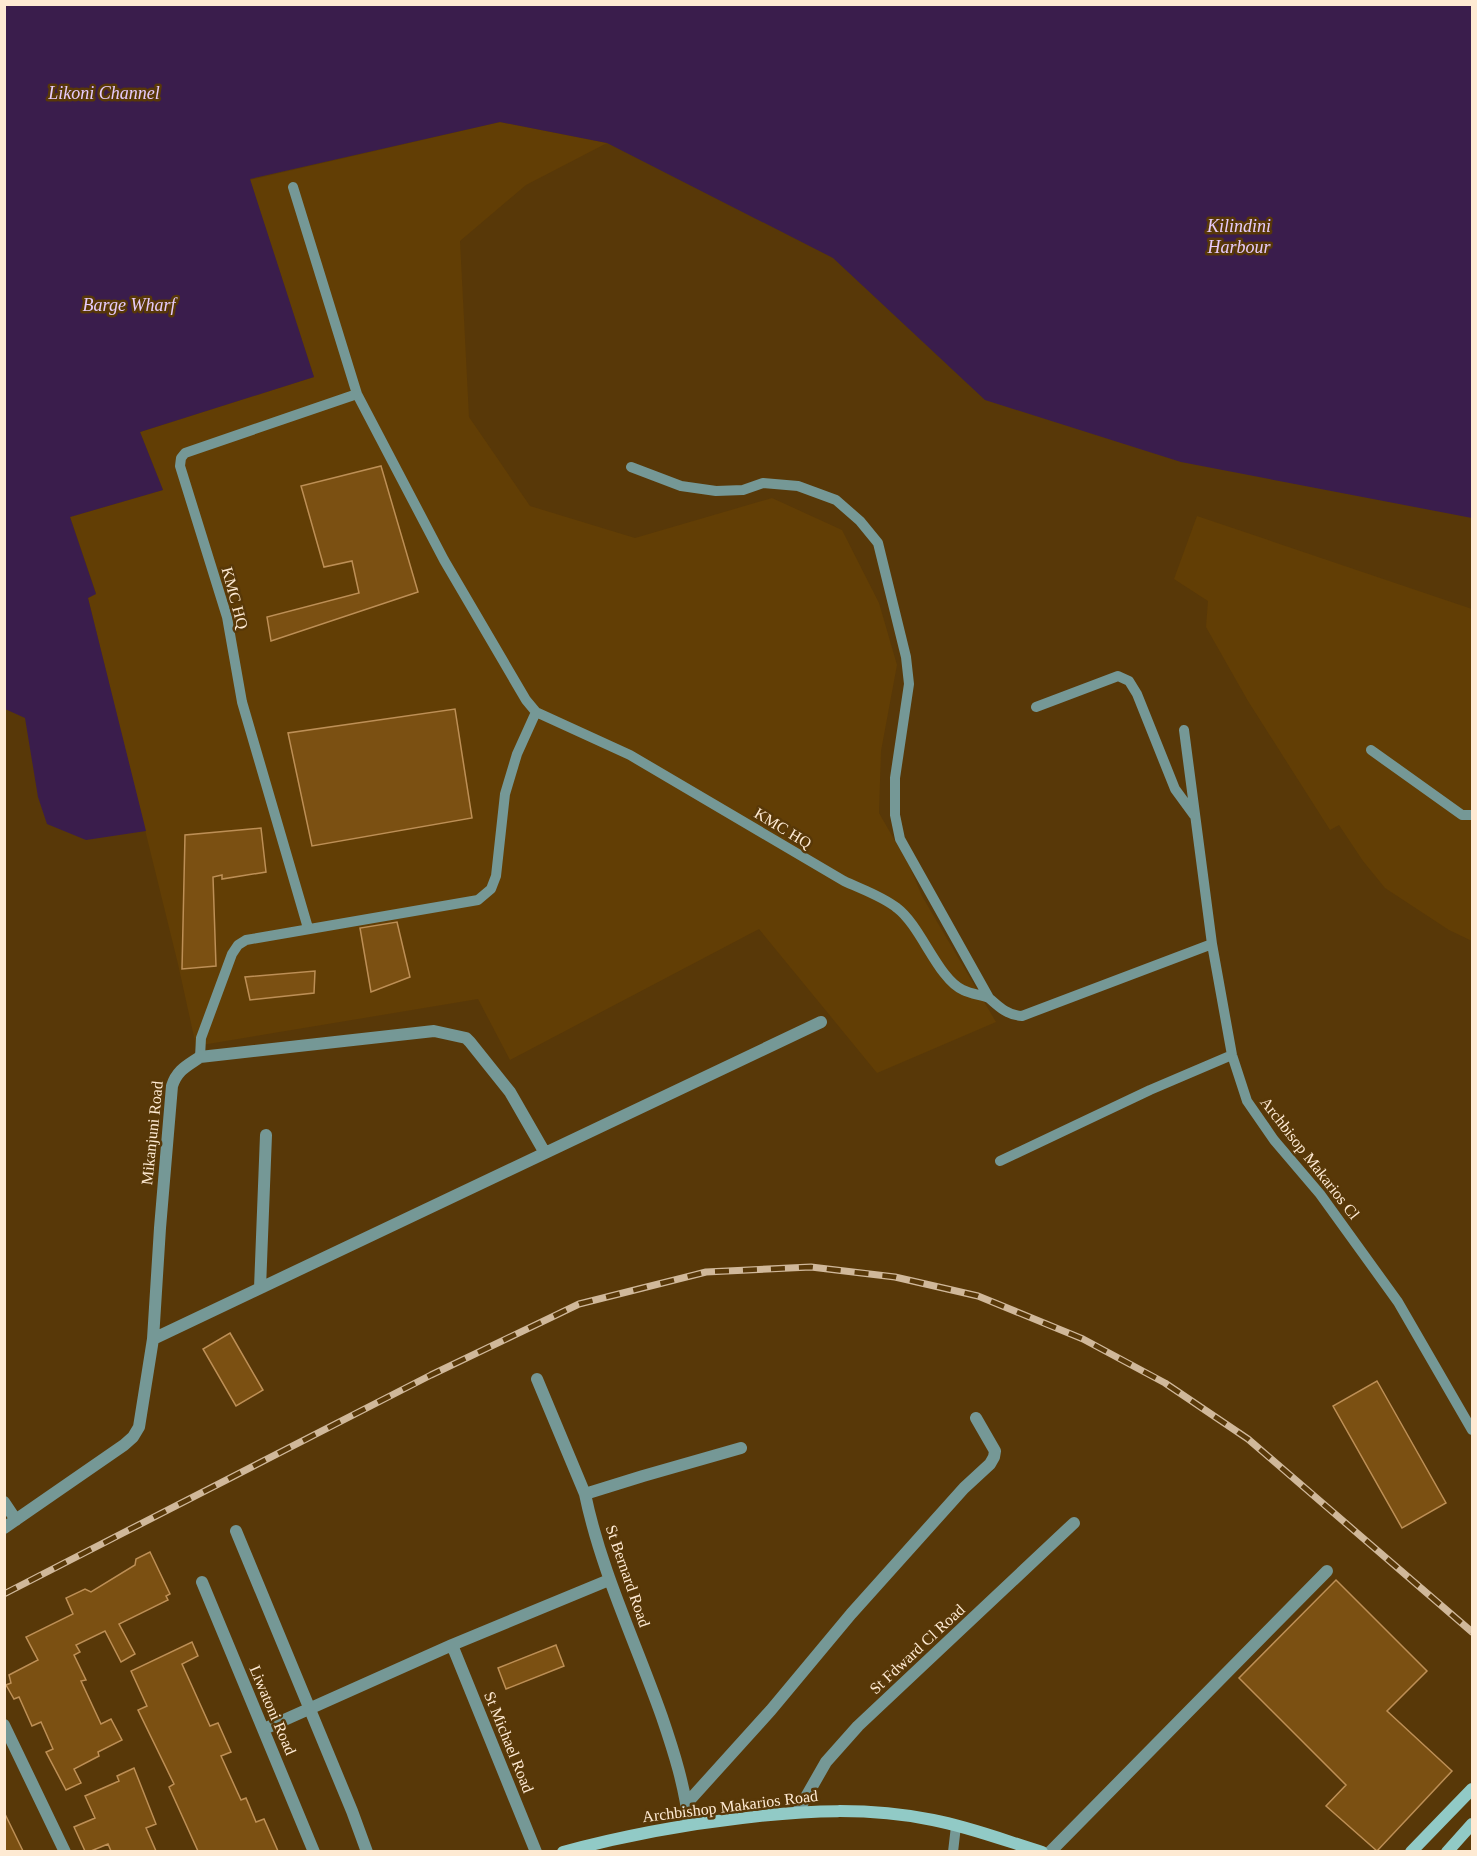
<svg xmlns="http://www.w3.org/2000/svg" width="1477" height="1856" font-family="Georgia,serif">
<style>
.built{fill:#623e05}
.water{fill:#3a1d4c}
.building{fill:#7b5012;stroke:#bd8f56;stroke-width:1.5}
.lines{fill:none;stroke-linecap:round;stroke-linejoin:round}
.lane{stroke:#759896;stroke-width:10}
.street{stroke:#759896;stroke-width:12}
.secondary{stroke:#91cac6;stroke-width:12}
.rail-casing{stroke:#d0b89a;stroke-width:7}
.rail{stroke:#583808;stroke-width:4.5;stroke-dasharray:14;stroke-linecap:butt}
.labels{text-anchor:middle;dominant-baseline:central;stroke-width:5;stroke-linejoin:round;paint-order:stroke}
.street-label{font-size:16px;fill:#feead3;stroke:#583808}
.water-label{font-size:18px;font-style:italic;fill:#e6cbfb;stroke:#583808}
</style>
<rect width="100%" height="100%" fill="#583808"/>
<!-- built -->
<path class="built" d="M500,122L607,143L526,185L460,241L469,417L530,506L635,538L772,498L842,530L879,603L897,665L881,751L879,813L909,865L922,896L996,1022L877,1073L759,929L510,1060L478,999L196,1046L178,964L88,598L96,593L70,517L163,490L140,432L314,377L250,180Z
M1197,516L1472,609V941L1449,930L1385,888L1363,861L1339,825L1330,830L1248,701L1206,627L1208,601L1174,579Z"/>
<!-- water -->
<path class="water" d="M4,5H1472V518L1181,462L985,400L833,258L607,143L500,122L250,179L314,377L140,432L163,490L70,517L96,594L88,598L146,831L86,840L47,824L38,797L25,718L5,709Z"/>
<!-- building -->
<path class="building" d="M381,466L418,592L271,641L267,617L359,593L352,561L324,567L301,486Z
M455,709L472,818L312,846L288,733Z
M261,828L266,872L222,879V875L213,877L216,966L182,969L185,835Z
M397,922L410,977L371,992L360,928Z
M315,971L314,993L250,1000L245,977Z
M230,1333L263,1390L236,1406L203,1349Z
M1377,1381L1446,1503L1402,1528L1333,1406Z
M150,1552L170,1594L166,1596L168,1600L119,1624L135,1654L121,1662L105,1631L76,1645L80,1652L74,1655L86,1680L81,1681L101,1724L111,1719L122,1740L98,1752L99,1756L74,1769L81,1783L66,1790L46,1752L53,1749L41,1722L32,1726L19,1697L14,1699L6,1685L11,1683L9,1675L38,1660L26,1637L73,1614L66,1598L85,1589L91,1592L135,1565L136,1559Z
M1336,1580L1427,1671L1387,1711L1452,1771L1377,1851L1326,1806L1346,1785L1239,1678Z
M192,1642L198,1656L182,1664L210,1726L218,1723L231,1752L221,1756L241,1800L246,1798L256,1822L264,1819L278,1851H198L169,1787L174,1784L138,1710L147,1706L131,1671Z
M556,1645L564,1666L506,1689L498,1668Z
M134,1768L156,1824L146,1828L156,1851H111L108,1844L91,1851H85L74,1827L95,1818L85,1796L119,1781L117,1776Z
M4,1812L23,1851H4Z"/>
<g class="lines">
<!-- lane -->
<path class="lane" d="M293,187L357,394L444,560L526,700L536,712L630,755L844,881C861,889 882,896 897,908C921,926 938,979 963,990C971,994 981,995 989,998
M631,467L681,486L716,491L743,490L763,483L798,486L836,500L860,521L878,543L906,657L909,684L895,778V815L900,839L989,998C999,1007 1007,1015 1022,1016L1212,944
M1036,707L1118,676L1129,681L1137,694L1175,789L1194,815
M1184,730L1212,944L1232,1055L1247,1101L1274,1140L1320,1194L1398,1302L1472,1430
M1371,750L1462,815H1472
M308,928L242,702L227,617L180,466L181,458L185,453L357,394
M200,1057L201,1038L232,954L238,945L246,940L478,900L491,889L496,876L505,794L517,754L536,712
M1000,1161L1150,1090L1232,1055
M953,1852L956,1826"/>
<!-- street -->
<path class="street" d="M260,1288L266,1135
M153,1339L821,1022
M537,1379L585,1494
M4,1502L16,1520
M4,1528L124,1445L133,1437L139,1427L153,1339L160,1228L172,1086C177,1070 187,1066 200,1057L434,1031L466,1038L470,1042L510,1092L545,1153
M236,1531L352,1811L367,1852
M202,1582L314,1852
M452,1645L536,1852
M4,1725L65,1852
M264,1729L452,1645L609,1580
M687,1803L771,1710L851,1614L964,1488L990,1464L994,1457L995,1451L976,1418
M798,1811L826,1762L858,1726L1074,1523
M689,1824C685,1787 674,1752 662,1717C636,1643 601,1571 585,1494L643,1476L741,1448
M1050,1852L1327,1571"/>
<!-- secondary -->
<path class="secondary" d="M563,1852C622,1836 681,1825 742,1818C807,1810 868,1807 933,1820C970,1827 1006,1841 1042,1852
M1411,1852L1472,1789
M1447,1852L1472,1824"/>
<defs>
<path id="rail" d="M4,1594L431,1375L579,1304L706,1272L811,1267L895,1277L978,1296L1083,1339L1165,1383L1248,1439L1472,1632"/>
</defs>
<!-- rail casing -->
<use href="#rail" class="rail-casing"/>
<!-- rail -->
<use href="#rail" class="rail"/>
</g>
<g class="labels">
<!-- street labels -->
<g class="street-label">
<text transform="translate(235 598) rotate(75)">KMC HQ</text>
<text transform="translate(783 828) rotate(31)">KMC HQ</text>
<text transform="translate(152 1133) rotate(-84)">Mikanjuni Road</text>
<text transform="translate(1310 1158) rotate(52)">Archbisop Makarios Cl</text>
<text transform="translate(628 1576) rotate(71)">St Bernard Road</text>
<text transform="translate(917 1649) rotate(-43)">St Fdward Cl Road</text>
<text transform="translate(273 1710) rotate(67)">Liwatoni Road</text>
<text transform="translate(509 1742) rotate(68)">St Michael Road</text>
<text transform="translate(730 1806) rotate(-7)">Archbishop Makarios Road</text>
</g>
<!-- water labels -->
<g class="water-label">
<text x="104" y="93">Likoni Channel</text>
<text x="1239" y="226">Kilindini<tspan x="1239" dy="21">Harbour</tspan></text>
<text x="129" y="305">Barge Wharf</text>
</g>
</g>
<!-- border -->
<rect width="1477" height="1856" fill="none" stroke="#feead3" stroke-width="12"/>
</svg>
